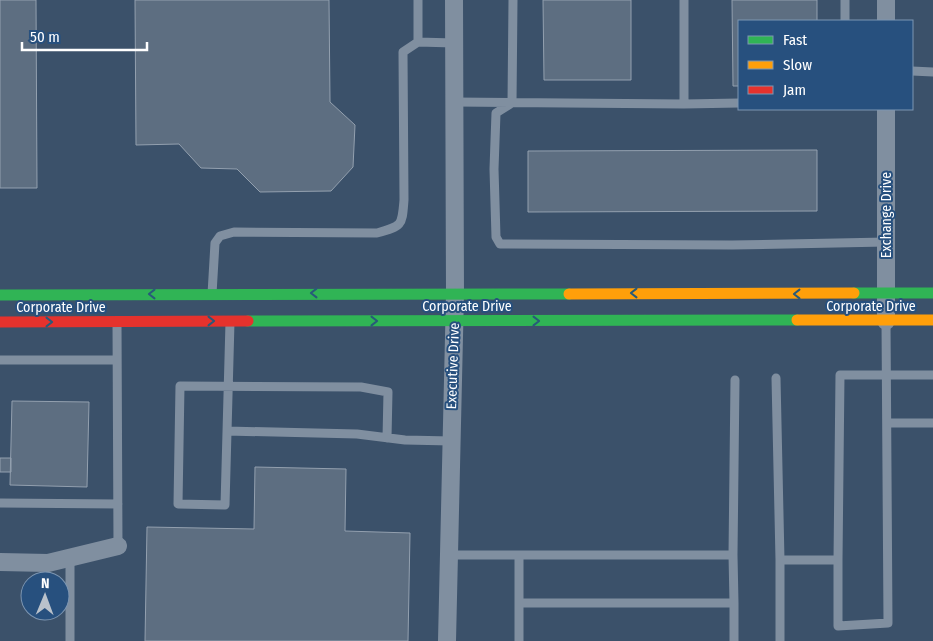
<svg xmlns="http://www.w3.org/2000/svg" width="933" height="641" font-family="'Fira Sans Condensed',sans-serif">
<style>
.building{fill:#5d6e81;stroke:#93a0af}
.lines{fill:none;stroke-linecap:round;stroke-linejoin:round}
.lane{stroke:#808fa0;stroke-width:9}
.street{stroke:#808fa0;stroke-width:18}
.fast{stroke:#30b455;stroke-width:11}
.slow{stroke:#ff9f0a;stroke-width:11}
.jam{stroke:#e5322d;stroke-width:11}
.oneway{stroke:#285a7a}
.labels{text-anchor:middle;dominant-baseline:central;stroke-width:4;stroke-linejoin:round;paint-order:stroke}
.street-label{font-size:14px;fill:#fff;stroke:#27507e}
</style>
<rect width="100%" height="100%" fill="#3b516a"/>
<!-- building -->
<path class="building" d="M0,0H36L37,188H0Z
M135,0H329L330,102L355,125L353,167L331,191L260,192L237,169L201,168L179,144L136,145Z
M543,0H631V80H544Z
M732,0H817V21H739V86H733Z
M817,150V211L528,212V151Z
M12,401L89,402L87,487L10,485Z
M0,458H11V472H0Z
M255,467L346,469L345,531L410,533L408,641H145L147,527L254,529Z"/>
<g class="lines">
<!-- lane -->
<path class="lane" d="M418,0V42
M845,0V21
M912,71L933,72
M454,102L684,104V0
M512,103L496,113L494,169L496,237L500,244L732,245L886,242
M512,103L513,0
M684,104L739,103
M212,294L215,243L220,236L234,232L377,233C403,226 402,225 404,200L403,52L418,42L454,43
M117,322L118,546
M230,322C228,383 227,444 225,505L178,504L180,386L361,387L388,392L387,438
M0,360H117
M776,378L780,560H838V626L888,623L886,322
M887,423H933
M227,431L357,434L405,440L451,441
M0,503L118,504
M448,555H733L735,380
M70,558V641
M838,560L840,375H933
M519,603H734L733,555
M734,603V641
M519,641V555
M780,641V560"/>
<!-- street -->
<path class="street" d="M886,0V21
M886,321V109
M0,562L48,563L118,546
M447,641L455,293L454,0"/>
<!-- fast -->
<path class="fast" d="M854,293H933
M0,295L569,294
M248,321L797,320"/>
<!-- slow -->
<path class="slow" d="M569,294L854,293
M797,320H933"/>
<!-- jam -->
<path class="jam" d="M0,322L248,321"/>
</g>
<!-- one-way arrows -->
<defs><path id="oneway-chevron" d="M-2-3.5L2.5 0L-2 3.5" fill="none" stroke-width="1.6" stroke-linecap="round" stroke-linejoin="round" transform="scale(1.25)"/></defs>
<g class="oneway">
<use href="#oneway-chevron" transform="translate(314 293) rotate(180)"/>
<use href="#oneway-chevron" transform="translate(634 293) rotate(-180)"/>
<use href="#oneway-chevron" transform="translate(152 294) rotate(180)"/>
<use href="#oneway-chevron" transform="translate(797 294) rotate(-180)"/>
<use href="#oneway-chevron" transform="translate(211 321)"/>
<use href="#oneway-chevron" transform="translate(374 321)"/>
<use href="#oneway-chevron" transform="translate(536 321)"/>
<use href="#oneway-chevron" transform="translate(49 322)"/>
</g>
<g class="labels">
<!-- street labels -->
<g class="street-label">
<text transform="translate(886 215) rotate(-90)">Exchange Drive</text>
<text x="467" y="306">Corporate Drive</text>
<text x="871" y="306">Corporate Drive</text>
<text x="61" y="307">Corporate Drive</text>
<text transform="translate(453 366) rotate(-88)">Executive Drive</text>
</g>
</g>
<!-- legend -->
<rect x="738" y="20" width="175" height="90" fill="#27507e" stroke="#7d96b2"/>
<rect x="748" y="36" width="25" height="8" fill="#30b455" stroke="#7d96b2"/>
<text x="783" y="45" font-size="15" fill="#ffffff">Fast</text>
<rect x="748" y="61" width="25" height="8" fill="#ff9f0a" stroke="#7d96b2"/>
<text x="783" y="70" font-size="15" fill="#ffffff">Slow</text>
<rect x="748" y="86" width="25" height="8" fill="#e5322d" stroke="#7d96b2"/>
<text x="783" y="95" font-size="15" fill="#ffffff">Jam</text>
<!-- north arrow -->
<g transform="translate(45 596) rotate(1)"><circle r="24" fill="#27507e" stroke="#7d96b2"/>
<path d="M0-4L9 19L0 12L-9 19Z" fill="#bac2cb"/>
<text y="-8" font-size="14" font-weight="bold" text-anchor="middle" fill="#ffffff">N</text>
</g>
<!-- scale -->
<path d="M22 42v8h125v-8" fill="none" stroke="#ffffff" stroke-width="2.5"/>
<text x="30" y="42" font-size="15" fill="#ffffff" stroke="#27507e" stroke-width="4" paint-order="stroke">50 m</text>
</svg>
